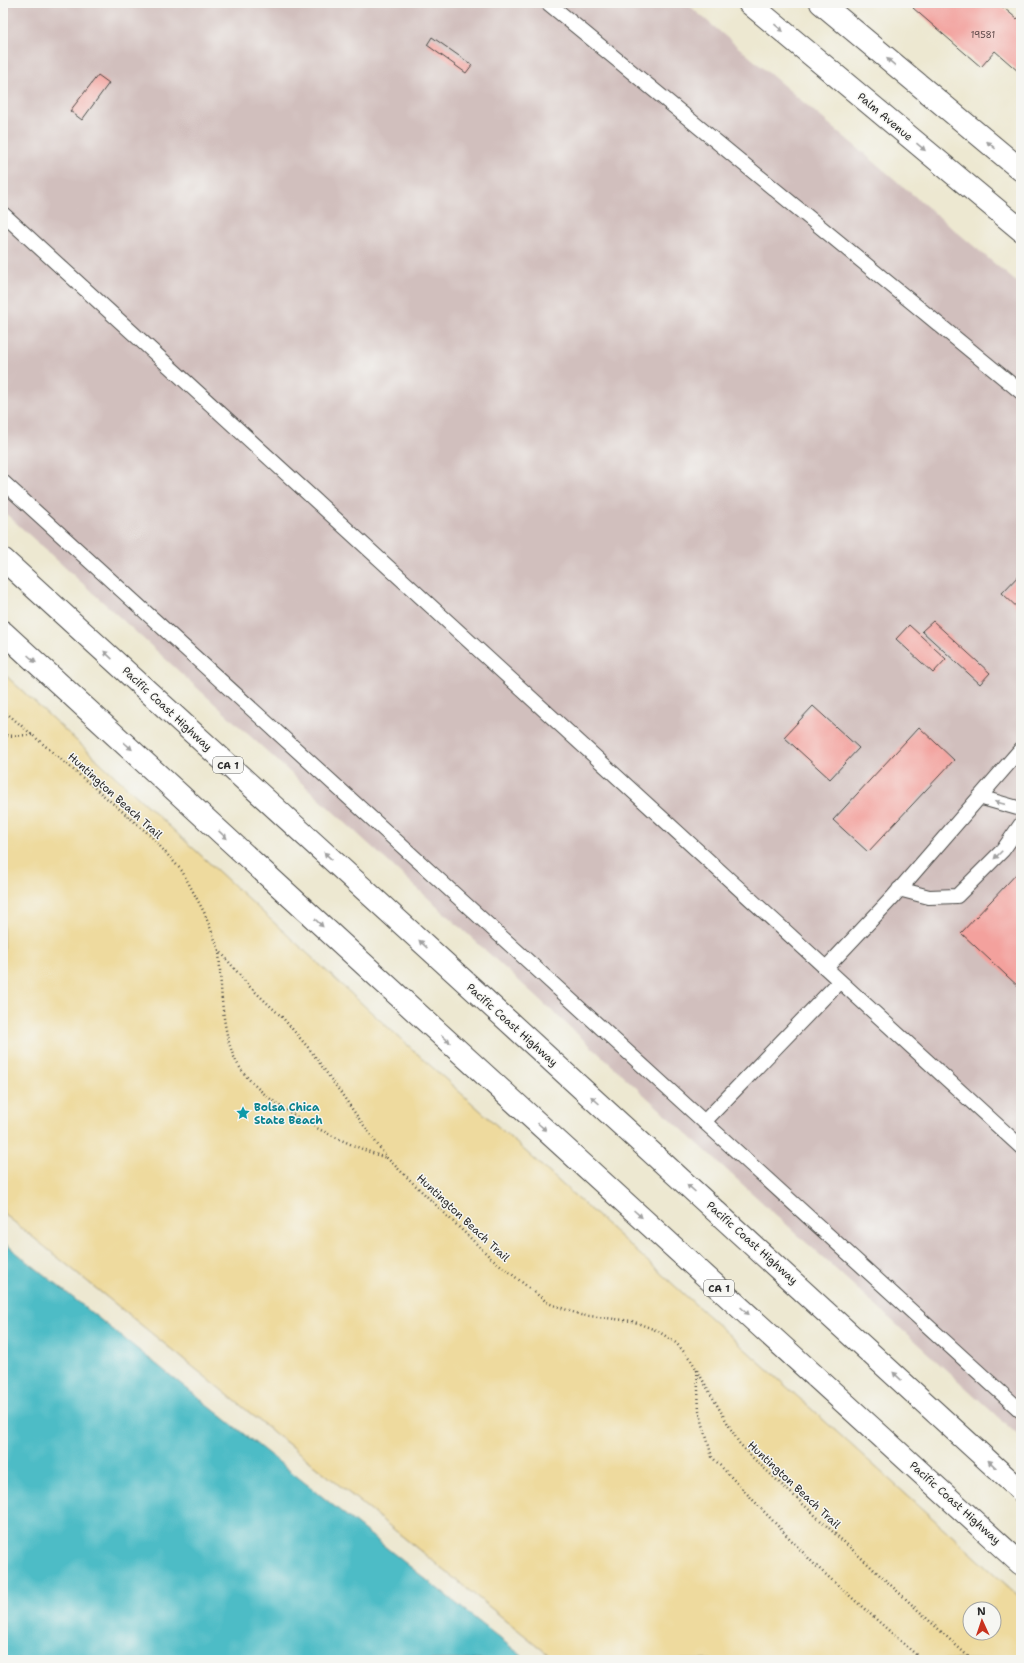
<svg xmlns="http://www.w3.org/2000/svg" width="1024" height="1663" font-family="'Shantell Sans',sans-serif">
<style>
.industrial{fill:#d1bfbd}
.sand{fill:#eeda9e;stroke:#8c8264;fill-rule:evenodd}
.water{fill:#4ebcc6;stroke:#3c7478}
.building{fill:#f3a19d}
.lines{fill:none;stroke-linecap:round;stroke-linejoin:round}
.lane-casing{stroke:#484744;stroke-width:16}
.secondary-casing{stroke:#484744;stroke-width:24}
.highway-casing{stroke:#484744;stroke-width:24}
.path{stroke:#484744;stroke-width:2.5;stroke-dasharray:1 3;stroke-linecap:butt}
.lane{stroke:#fff;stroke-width:14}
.secondary{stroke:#fff;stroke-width:22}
.highway{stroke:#fff;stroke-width:22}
.oneway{fill:#a0a0a0}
.labels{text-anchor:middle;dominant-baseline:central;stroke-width:3;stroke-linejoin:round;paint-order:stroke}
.number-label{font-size:9px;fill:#5d4848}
.shield{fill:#f6f6f2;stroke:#686867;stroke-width:1}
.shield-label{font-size:10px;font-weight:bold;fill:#2b2b2b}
.street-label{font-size:11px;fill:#2b2b2b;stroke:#f6f6f2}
.culture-label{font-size:11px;font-weight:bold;fill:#0d838f;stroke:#f6f6f2;text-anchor:start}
</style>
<rect width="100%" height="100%" fill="#f6f6f2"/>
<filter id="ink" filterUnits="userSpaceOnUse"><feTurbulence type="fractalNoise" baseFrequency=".025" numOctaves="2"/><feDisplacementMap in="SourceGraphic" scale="8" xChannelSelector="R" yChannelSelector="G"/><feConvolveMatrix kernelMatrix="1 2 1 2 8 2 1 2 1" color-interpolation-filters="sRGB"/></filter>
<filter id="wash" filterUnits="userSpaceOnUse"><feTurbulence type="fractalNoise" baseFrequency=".012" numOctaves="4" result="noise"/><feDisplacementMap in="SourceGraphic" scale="16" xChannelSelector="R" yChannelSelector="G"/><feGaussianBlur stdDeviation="0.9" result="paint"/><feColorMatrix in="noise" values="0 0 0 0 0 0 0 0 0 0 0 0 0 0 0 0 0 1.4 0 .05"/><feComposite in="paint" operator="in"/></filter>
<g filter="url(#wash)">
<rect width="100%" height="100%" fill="#ede8d1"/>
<!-- industrial -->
<path class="industrial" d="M3,3H686L1021,286V1438L3,511Z"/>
<!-- sand -->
<path class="sand" d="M3,673L371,1012L1021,1598V1660H555L3,1213ZM970,1609H994V1633H970Z"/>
<!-- water -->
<path class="water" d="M3,1242L527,1660H3Z"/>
<g id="blocks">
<!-- building -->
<path class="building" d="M918,3H998L1017,19L1021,15V70L1019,72L995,51L981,67L913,8Z
M432,37L472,65L466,73L427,45Z
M98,75L109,83L82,120L70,111Z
M1021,573V611L1002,593Z
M933,621L990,673L980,684L922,631Z
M909,625L946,659L933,673L896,639Z
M813,706L859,748L830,779L784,737Z
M919,727L954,760L868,852L833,820Z
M1021,869V989L961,933Z"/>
</g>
</g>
<g filter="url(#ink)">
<use href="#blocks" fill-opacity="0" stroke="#484744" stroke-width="1"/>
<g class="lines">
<defs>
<path id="lane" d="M548,3L1021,392
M3,214L1021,1147
M3,482L1021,1411
M979,797L1021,809
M899,889L929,897L957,896L1003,850L1021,824
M826,968L892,898L1021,749
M704,1122L840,981"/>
<path id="secondary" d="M749,3L1021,230
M821,3L1021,170"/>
<path id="highway" d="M3,559C342,870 683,1179 1021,1491
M3,632L417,1013L1021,1564"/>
</defs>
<!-- lane casing -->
<use href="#lane" class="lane-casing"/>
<!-- secondary casing -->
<use href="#secondary" class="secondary-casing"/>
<!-- highway casing -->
<use href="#highway" class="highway-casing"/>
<!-- path -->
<path class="path" d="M3,710L150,835L182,871L204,912L219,950L248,985L282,1017L311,1051L387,1158L489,1256L548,1303L581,1315L632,1321L658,1331L676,1343L691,1360L739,1443L754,1459L972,1660
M3,736L34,735
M219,950C221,982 221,1032 236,1061C259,1105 340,1142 386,1158
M697,1370L699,1410L712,1457L815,1565L922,1660"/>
<!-- lane -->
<use href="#lane" class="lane"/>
<!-- secondary -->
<use href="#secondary" class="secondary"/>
<!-- highway -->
<use href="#highway" class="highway"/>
</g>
<!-- one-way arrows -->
<defs><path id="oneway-solid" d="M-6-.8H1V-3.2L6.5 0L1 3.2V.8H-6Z"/></defs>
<g class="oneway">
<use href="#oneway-solid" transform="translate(779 28) rotate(40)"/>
<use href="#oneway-solid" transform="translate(891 62) rotate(-140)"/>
<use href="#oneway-solid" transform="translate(991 145) rotate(-140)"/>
<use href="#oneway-solid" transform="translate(921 147) rotate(40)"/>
<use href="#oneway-solid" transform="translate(108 655) rotate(-137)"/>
<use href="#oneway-solid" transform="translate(32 659) rotate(42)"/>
<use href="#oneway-solid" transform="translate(128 746) rotate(42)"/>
<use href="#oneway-solid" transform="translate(1000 803) rotate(-165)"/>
<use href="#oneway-solid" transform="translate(223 835) rotate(43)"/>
<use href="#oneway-solid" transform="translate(998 855) rotate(135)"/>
<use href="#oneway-solid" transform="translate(328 856) rotate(-137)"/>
<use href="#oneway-solid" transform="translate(319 923) rotate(43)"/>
<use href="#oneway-solid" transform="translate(423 944) rotate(-137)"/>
<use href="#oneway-solid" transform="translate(446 1039) rotate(42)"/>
<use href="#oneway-solid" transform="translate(595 1100) rotate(-138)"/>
<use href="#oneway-solid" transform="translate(542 1127) rotate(42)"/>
<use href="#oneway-solid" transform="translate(691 1188) rotate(-138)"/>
<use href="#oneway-solid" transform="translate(638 1214) rotate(42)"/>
<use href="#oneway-solid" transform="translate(745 1311) rotate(42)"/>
<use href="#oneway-solid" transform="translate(897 1376) rotate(-137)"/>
<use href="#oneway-solid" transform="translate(992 1464) rotate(-137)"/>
</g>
</g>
<!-- icons -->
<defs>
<symbol id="sight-bare" viewBox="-9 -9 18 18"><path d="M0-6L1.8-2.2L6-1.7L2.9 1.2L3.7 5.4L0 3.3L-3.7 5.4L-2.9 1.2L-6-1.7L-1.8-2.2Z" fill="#0f9aa8" stroke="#f6f6f2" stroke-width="2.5" paint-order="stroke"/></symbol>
</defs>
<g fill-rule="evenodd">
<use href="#sight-bare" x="233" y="1103" width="20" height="20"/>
</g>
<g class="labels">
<!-- number labels -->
<g class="number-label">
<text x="983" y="35">19581</text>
</g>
<!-- shield labels -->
<g class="shield">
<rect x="213" y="757" width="30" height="16" rx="3"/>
<rect x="704" y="1280" width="30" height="16" rx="3"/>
</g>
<g class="shield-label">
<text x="228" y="765">CA 1</text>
<text x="719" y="1288">CA 1</text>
</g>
<!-- street labels -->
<g class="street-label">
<text transform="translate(885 117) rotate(40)">Palm Avenue</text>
<text transform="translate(167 709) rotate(43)">Pacific Coast Highway</text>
<text transform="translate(115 796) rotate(42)">Huntington Beach Trail</text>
<text transform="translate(512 1025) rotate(42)">Pacific Coast Highway</text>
<text transform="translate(463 1218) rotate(43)">Huntington Beach Trail</text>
<text transform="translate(752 1243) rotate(42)">Pacific Coast Highway</text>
<text transform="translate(794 1485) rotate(43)">Huntington Beach Trail</text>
<text transform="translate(955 1503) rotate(42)">Pacific Coast Highway</text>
</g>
<!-- culture labels -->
<g class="culture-label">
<text x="254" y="1107">Bolsa Chica<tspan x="254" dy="13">State Beach</tspan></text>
</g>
</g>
<!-- margin -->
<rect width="1024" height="1663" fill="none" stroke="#f6f6f2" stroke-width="16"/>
<!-- north arrow -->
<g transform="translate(982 1621) rotate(357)"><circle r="19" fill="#f6f6f2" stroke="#a5a5a2"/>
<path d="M0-3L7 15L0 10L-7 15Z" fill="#c8321e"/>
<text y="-6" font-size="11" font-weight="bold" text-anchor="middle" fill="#2b2b2b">N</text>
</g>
</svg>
